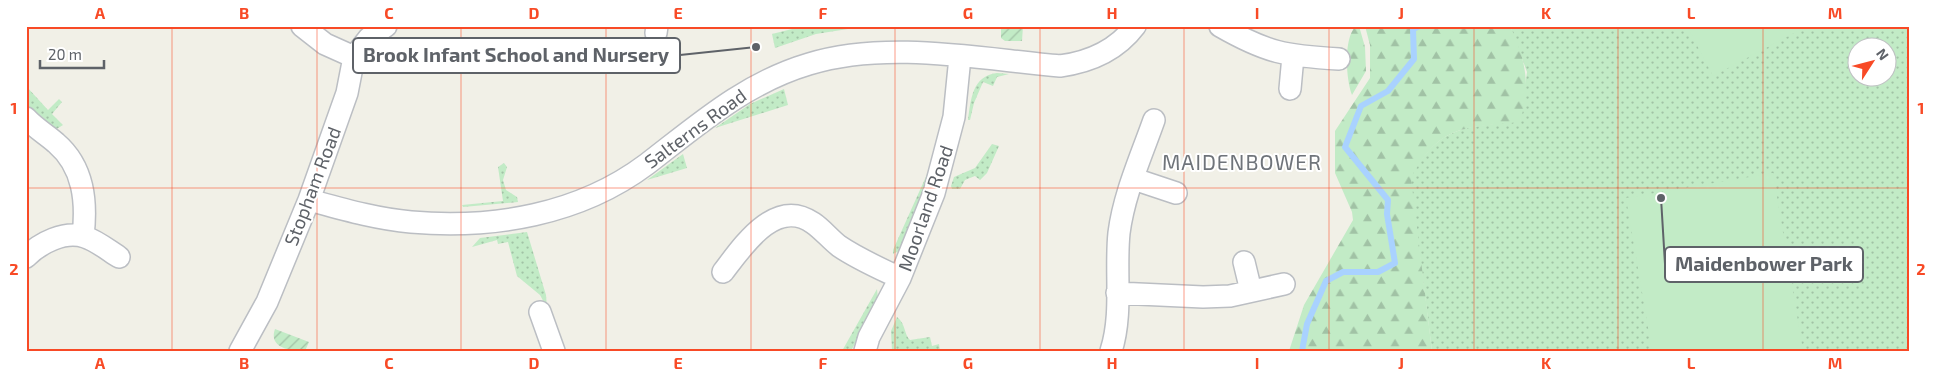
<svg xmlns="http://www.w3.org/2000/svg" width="1935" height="377" font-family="'Exo 2',sans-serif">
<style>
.grass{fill:url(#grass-dots);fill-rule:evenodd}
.forest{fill:url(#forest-firs)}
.garden{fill:url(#garden-furrows)}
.pitch{fill:#c2ebc6}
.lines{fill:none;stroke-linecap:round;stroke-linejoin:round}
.stream{stroke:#a9d2ff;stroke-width:6}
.minor-casing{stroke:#bbbec3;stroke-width:24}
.minor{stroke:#fff;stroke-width:21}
.grid{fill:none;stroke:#f84a26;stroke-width:1;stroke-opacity:0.55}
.labels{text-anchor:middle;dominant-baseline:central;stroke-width:4;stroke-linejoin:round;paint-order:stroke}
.street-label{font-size:19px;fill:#5e6268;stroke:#fff}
.quarter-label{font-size:21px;letter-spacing:1px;fill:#6f747a;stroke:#fff}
.leader{fill:none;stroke:#5e6268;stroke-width:2}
.callout-dot{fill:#5e6268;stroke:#fff;stroke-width:2}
.callout{fill:#fff;stroke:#5e6268;stroke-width:2}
.callout-label{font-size:20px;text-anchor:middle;font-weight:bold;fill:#5e6268}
.neatline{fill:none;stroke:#f84a26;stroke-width:2}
.grid-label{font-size:16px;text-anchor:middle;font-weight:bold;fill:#f84a26}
</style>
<defs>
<pattern id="grass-dots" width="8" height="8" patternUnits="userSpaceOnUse" patternTransform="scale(1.25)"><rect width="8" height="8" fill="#c2ebc6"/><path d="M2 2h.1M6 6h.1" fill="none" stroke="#a1c2a5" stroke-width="1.8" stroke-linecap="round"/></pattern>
<pattern id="forest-firs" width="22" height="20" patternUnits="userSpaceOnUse" patternTransform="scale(1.25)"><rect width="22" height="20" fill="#c2ebc6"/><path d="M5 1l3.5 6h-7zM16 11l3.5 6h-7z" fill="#a1c2a5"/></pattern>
<pattern id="garden-furrows" width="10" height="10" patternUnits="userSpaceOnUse" patternTransform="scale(1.25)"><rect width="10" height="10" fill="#c2ebc6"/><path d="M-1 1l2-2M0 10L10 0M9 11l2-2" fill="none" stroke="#a1c2a5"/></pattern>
</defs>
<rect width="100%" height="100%" fill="#f1f0e7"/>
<!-- grass -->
<path class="grass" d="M804,26H867L816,34L775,48L772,34Z
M1510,26H1909V351H1432L1410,178C1440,124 1464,128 1520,121L1527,72ZM1858,48H1888V78H1858Z
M997,73L1009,74L997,77L993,86L983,82L974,103L970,120H968C971,99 972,76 997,73Z
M26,86L48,110L59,99L62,102L52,114L63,125L55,130C35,113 26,114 26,86Z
M784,89L788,105L715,128L750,104Z
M992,144L999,146L987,173L980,180L975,176L965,180L960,189H952L951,186L954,177L975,168Z
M683,154L687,168L647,180Z
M933,161L926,190L901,250L893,254V250Z
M504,163L507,167L503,180L506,190L517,197L518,202L463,207L462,205L503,201L498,167Z
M527,232L546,295L547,308L540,295L517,276L508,242L498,244L497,240L472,247L480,238Z
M877,289L878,299L851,351H842Z
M897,317C906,324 904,335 910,340L930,337L932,346L939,344L940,351H892L891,331Z"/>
<!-- forest -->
<path class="forest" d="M1356,26H1359L1365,47L1366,71L1352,95C1346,80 1343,38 1356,26Z
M1365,26H1510C1526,60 1531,85 1520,122C1464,128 1440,124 1411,178L1432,351H1289L1304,305L1353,220L1352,212L1335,173V131L1370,78V45Z"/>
<!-- garden -->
<path class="garden" d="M1001,26H1023L1022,41H1005L1001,38Z
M275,329L309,342L305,351C292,351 268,349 275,329Z"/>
<!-- pitch -->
<path class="pitch" d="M1687,26H1796L1798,31L1713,76Z
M1773,173L1803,351H1652L1626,198Z"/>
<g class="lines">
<!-- stream -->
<path class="stream" d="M1302,351L1307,324L1326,281L1343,272H1378L1395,263L1387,214L1388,200L1345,147L1361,106L1388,91L1414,59L1413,29L1420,26"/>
<defs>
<path id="minor" d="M302,26L325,44L354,57
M1220,26C1267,53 1286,56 1339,59
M656,33L657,26
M1290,89L1293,56
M26,118C35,128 46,134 56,143C84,167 87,202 83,236
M1134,179L1176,193
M309,200C342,209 376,219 411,222C493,229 579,215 647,164C699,124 745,83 809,64C887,40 980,59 1060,66C1090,62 1116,51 1135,26
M26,257C40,243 65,230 85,237C97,241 108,250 119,257
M1244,262L1251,291
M723,272C743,246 775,197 813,223C822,229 830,239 839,246C858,259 879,268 900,278
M1117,293L1203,297L1230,296L1284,284
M540,312L554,351
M240,351L267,302L309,200L347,93L354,57L369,38L386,26
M865,351L869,337L900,278L934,193L954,117L960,57
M1111,351C1123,314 1115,271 1119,233C1124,194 1141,157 1154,120"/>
</defs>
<!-- minor casing -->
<use href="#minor" class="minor-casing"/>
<!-- minor -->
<use href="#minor" class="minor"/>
</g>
<!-- grid -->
<path class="grid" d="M172,26V351M317,26V351M461,26V351M606,26V351M751,26V351M895,26V351M1040,26V351M1184,26V351M1329,26V351M1474,26V351M1618,26V351M1763,26V351M26,188H1909"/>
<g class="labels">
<!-- street labels -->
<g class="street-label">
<text transform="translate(695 128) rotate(-36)">Salterns Road</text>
<text transform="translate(312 186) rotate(-69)">Stopham Road</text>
<text transform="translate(925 208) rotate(-71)">Moorland Road</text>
</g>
<!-- quarter labels -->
<g class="quarter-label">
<text x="1242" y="161">MAIDENBOWER</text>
</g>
</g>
<!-- callouts -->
<path class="leader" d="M756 47L680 55M1661 198L1665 264"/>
<g class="callout-dot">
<circle cx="756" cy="47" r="5"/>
<circle cx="1661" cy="198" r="5"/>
</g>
<g class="callout">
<rect x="353" y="38" width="327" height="35" rx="5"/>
<rect x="1665" y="247" width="198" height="35" rx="5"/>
</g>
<g class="callout-label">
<text x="516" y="62">Brook Infant School and Nursery</text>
<text x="1764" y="271">Maidenbower Park</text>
</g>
<!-- border -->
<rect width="1935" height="377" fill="none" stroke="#ffffff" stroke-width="55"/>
<!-- north arrow -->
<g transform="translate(1872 62) rotate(54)"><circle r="24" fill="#ffffff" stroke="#bfc0c3"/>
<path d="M0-4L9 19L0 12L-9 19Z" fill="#f84a26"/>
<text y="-8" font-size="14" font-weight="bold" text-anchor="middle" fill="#5e6268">N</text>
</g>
<!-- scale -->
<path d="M40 60v8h64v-8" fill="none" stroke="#5e6268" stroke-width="2.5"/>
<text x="48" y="60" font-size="15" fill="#5e6268" stroke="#ffffff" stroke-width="4" paint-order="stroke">20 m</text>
<rect x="28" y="28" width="1880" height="322" class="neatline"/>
<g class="grid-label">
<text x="100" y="19">A</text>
<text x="244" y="19">B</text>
<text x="389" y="19">C</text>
<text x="534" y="19">D</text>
<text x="678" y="19">E</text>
<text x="823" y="19">F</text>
<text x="968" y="19">G</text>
<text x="1112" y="19">H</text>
<text x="1257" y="19">I</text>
<text x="1401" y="19">J</text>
<text x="1546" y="19">K</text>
<text x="1691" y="19">L</text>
<text x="1835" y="19">M</text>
<text x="14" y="114">1</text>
<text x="1921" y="114">1</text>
<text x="14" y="275">2</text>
<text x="1921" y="275">2</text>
<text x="100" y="369">A</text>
<text x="244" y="369">B</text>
<text x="389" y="369">C</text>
<text x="534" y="369">D</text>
<text x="678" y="369">E</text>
<text x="823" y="369">F</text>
<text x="968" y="369">G</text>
<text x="1112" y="369">H</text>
<text x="1257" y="369">I</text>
<text x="1401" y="369">J</text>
<text x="1546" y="369">K</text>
<text x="1691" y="369">L</text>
<text x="1835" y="369">M</text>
</g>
</svg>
